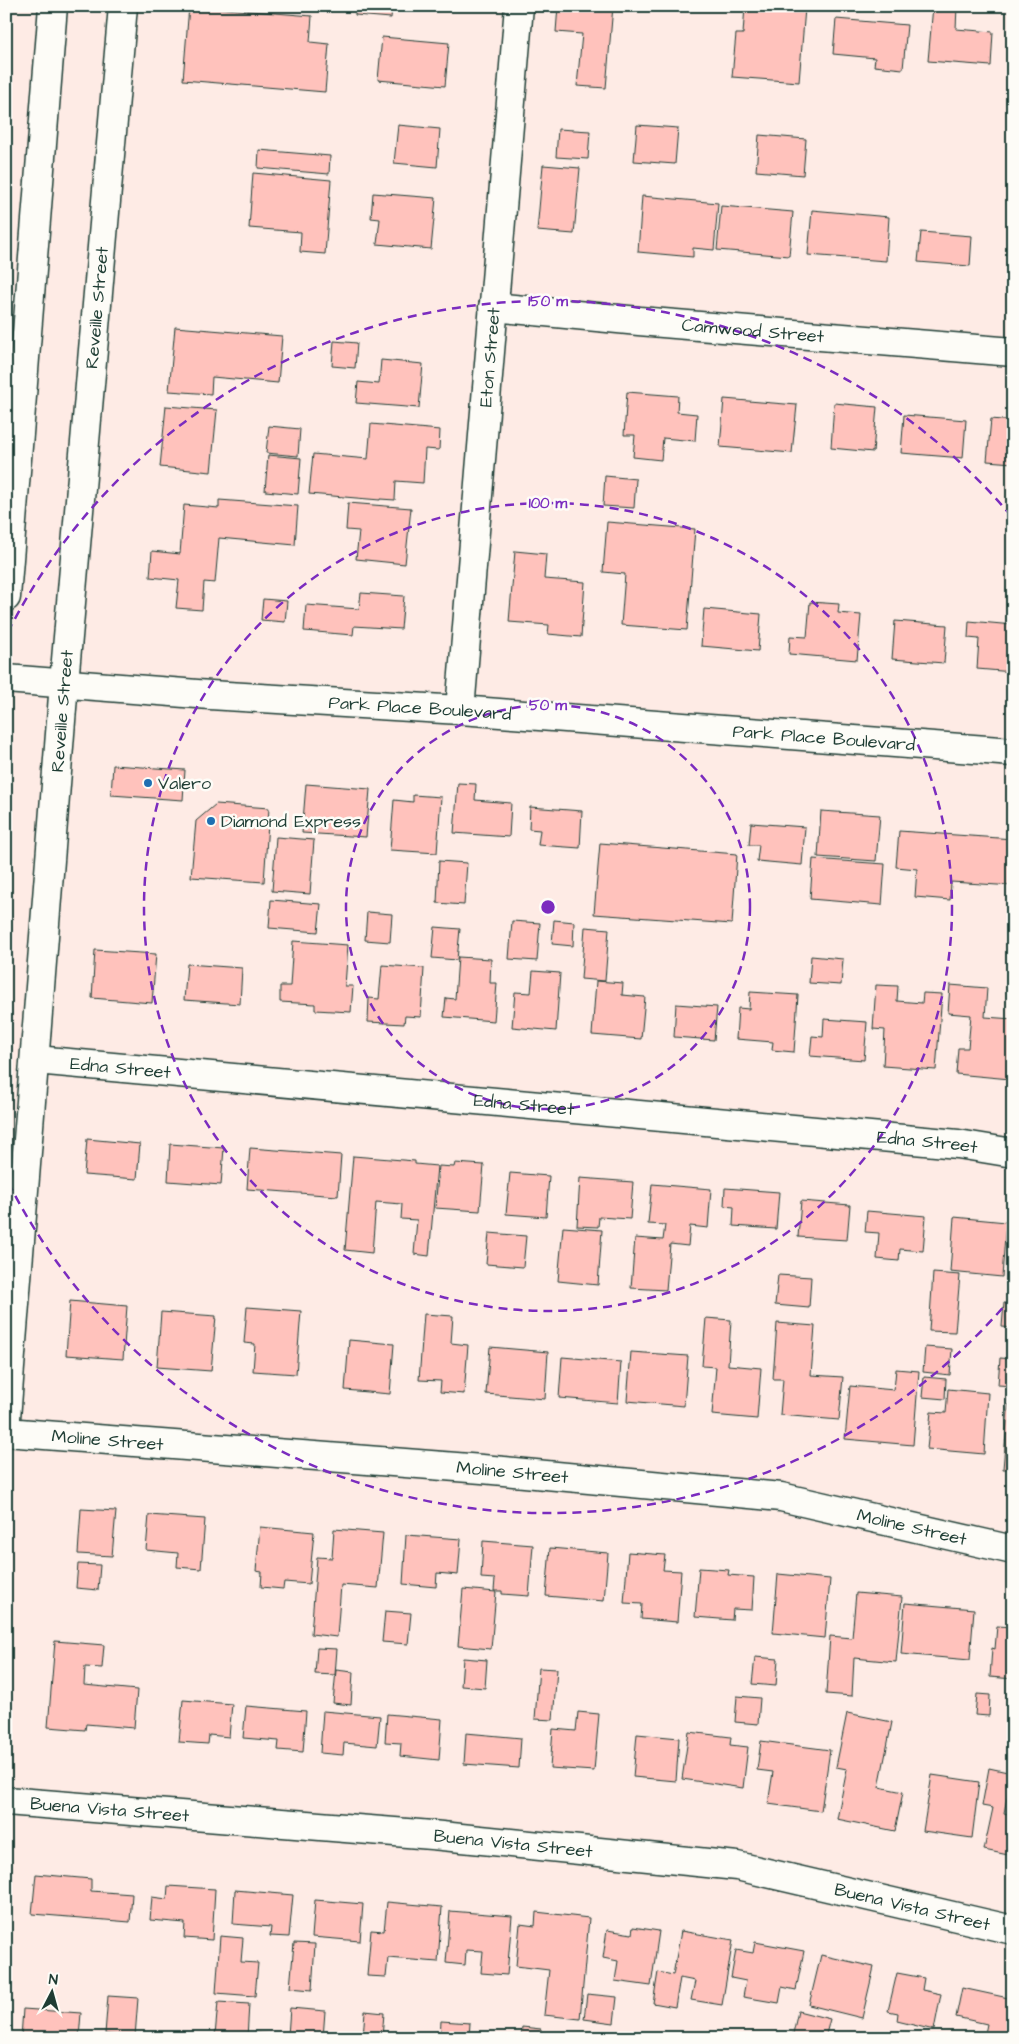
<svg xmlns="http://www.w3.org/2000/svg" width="1019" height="2044" font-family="'Architects Daughter',sans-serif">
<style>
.building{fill:#ffc2bc;stroke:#1f3d34}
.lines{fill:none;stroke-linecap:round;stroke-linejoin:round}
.street-casing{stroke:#1f3d34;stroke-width:31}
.secondary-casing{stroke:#1f3d34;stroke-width:31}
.primary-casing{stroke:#1f3d34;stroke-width:31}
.street{stroke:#fdfcf7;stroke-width:28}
.secondary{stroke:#fdfcf7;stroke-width:28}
.primary{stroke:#fdfcf7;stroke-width:28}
.ring{fill:none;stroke:#7b2cbf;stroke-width:2.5;stroke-dasharray:9 6}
.poi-dot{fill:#1f6fb2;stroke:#fdfcf7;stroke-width:2}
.labels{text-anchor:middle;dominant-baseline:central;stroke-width:5;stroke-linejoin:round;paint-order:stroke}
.street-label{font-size:18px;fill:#1f3d34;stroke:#fdfcf7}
.poi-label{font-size:18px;fill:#1f3d34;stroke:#fdfcf7;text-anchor:start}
.centre{fill:#7b2cbf;stroke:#fdfcf7;stroke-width:2.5}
.ring-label{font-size:15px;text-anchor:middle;font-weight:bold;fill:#7b2cbf;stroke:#fdfcf7;stroke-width:5;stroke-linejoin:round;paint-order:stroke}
</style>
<rect width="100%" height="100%" fill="#feebe5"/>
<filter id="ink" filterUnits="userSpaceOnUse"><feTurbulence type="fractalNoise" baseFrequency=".02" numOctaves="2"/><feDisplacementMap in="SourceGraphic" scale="10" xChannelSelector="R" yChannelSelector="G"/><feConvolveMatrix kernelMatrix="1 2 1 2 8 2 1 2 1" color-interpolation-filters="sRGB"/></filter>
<g filter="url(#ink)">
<!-- building -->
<path class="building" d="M189,6L312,16L310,42L329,44L325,92L183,80Z
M355,6H392L391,18L355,15Z
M413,6H451V9Z
M558,6H613L606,88L577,86L582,34L556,32Z
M745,6L805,8L799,82L732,77L736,34H743Z
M933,6H957L956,29L993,32L991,66L928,61Z
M836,19L907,25L903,69L874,66L875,58L833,54Z
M382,37L449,43L445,86L378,80Z
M1013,42V66H1011Z
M398,125L440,129L437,167L394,163Z
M637,125L678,128L675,164L634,161Z
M558,129L590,131L588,159L556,157Z
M759,135L806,139L803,175L756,171Z
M259,150L330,156L329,174L258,168Z
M543,165L580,168L574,234L537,231Z
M253,173L331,180L325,254L300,252L301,232L249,228Z
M373,193L436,198L431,249L377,244L380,219L371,218Z
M642,196L718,203L714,250L693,248V257L638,252Z
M721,206L793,212L789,256L717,250Z
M812,210L889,217L886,261L808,255Z
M921,232L972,236L970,266L918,262Z
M1009,248L1013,249V277L1007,276Z
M175,327L282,336L278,383L212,377L211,394L169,391Z
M334,341L357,343L355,368L332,366Z
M381,360L423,364L419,408L356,403L358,382L379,384Z
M627,392L678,396L677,412L697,414L695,441L663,438L661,460L633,457L635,435H624Z
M724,399L797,405L792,453L720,447Z
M834,403L877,407L873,452L831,448Z
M166,406L217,410L211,472L160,467Z
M904,415L966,420L963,458L901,453Z
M991,419L1013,421V463L987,461Z
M371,424L440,430L439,450L425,449L423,483L396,481L395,500L380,499V500L309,494L313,454L368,459Z
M269,426L300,429L298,456L266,453Z
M268,455L301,458L298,494L265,491Z
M605,476L636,479L634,508L603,506Z
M219,500L298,506L295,545L219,538L215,583L204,582L202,610L176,608L179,580L150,577L152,551L180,554L184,505L219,508Z
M348,503L411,508L405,564L356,559L359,531L346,530Z
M607,522L695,529L687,630L621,625L625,574L603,572Z
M515,551L546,554L544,579L585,582L581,637L548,634L549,625L509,622Z
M361,593L404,596L401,629L354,626L353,635L304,631L306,605L359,609Z
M263,599L287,601L285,622L261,620Z
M810,602L839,604L838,613L861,615L857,660L789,654L790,636L807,637Z
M704,609L761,614L758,651L701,646Z
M895,621L947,625L944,663L892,659Z
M969,621L1013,625V672L977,669L979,639L968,638Z
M113,765L185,770L183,800L111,795Z
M458,783L476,784L475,800L511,803L509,837L454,833Z
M306,784L370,789L366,837L302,833Z
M413,795L441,797L437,853L390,850L394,800L413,802Z
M216,804L269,808L264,882L191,877L196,821Z
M530,807L582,811L580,848L538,845L540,830L529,829Z
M821,811L880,815L876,861L818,857Z
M751,823L805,827L802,865L757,861L759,845H749Z
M899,831L1013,839V886L951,882L950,900L915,897L917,869L896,867Z
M276,837L314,840L310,894L272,891Z
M600,843L737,854L732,924L594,914Z
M813,859L885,864L882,905L810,899Z
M439,861L467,863L464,905L437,903Z
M271,900L321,904L318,932L269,928Z
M367,912L392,914L390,942L365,940Z
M554,920L574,922L573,946L552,944Z
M512,921L540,923L537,961L509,959Z
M435,927L460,929L457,960L432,958Z
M585,927L609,929L605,981L581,979Z
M293,941L348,945L345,986H353L351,1012L315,1010V1004L280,1002V986H290Z
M95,950L156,954L152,1003L92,998Z
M811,956L843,959L841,985L809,983Z
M458,957L491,959L490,983H497L494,1021L444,1017L446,998L455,999Z
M187,964L242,968L240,1004L184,1000Z
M382,965L424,968L421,1017L405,1016L404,1024L368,1022L369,998L379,999Z
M533,971L560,973L556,1031L512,1027L515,992L531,993Z
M596,981L623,983L622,995L645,997L641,1039L592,1035Z
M876,985L898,986L897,1001L922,1003L923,993L942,994L936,1070L883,1066L885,1030L873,1029Z
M950,985L987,988L985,1017L1013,1019L1010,1079L956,1074L958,1048H968L971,1015L948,1013Z
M750,992L798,995L794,1052L772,1050L773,1042L736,1039L738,1008L749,1009Z
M676,1004L717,1007L714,1040L674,1037Z
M824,1019L867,1022L864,1060L810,1056L812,1036L823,1037Z
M87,1139L140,1144L137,1179L84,1175Z
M170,1144L224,1148L221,1185L168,1181Z
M250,1148L341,1155L338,1196L247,1189Z
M353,1156L415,1161V1164L437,1166L429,1256L414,1254L417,1220L401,1219L402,1204L376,1202L372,1253L345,1250Z
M455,1163L484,1165L480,1211L435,1208L439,1166L454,1167Z
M510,1173L549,1176L546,1217L506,1214Z
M580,1178L633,1182L630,1219L599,1217L598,1227L577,1226Z
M652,1184L711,1189L708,1228L690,1226L688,1246L670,1244L666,1290L631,1288L635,1238L663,1240L665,1225L648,1224Z
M725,1188L779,1192L776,1229L733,1226L734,1207L724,1206Z
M801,1201L850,1205L847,1240L798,1237Z
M867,1211L926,1216L923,1251L900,1249L899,1261L877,1259L879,1233L865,1232Z
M954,1217L1006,1222L1002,1277L950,1272Z
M563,1227L602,1230L598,1285L558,1281Z
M489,1233L526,1236L523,1267L486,1264Z
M933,1273L960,1275L955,1332L929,1331Z
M778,1275L811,1277L809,1308L775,1305Z
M70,1301L127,1306L123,1359L66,1355Z
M1004,1303L1013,1304V1328L1002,1327Z
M247,1307L301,1311L296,1374L253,1371L255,1344L244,1343Z
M161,1312L216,1316L211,1371L157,1367Z
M424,1314L453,1316L451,1343L468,1345L464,1394L440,1392L441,1381L419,1380Z
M706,1318L731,1320L728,1365L761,1368L757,1419L712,1415L716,1367L702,1366Z
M777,1323L815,1326L811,1375L843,1377L839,1420L780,1415L783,1379H773Z
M349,1340L394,1344L390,1394L345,1390Z
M490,1347L548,1352L545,1399L486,1394Z
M925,1347L952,1349L950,1375L923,1372Z
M631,1352L688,1356L684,1406L627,1401Z
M562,1357L621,1362L618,1403L559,1398Z
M1000,1358L1013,1359V1386L998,1385Z
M896,1369L919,1371L913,1445L845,1439L850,1386L894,1390Z
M924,1377L946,1379L945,1399L922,1397Z
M948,1389L988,1393L984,1454L927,1449L931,1412L946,1413Z
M1009,1398H1013V1469H1003Z
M81,1509L116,1511L112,1556L78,1554Z
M149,1515L205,1519L201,1569L177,1567L178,1553L146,1550Z
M260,1527L314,1532L309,1584L284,1582L283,1589L261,1587L262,1572L256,1571Z
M334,1529L383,1533L378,1588L341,1585L337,1637L311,1634L317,1557L332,1558Z
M406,1535L461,1539L458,1575L437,1573L436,1587L403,1584Z
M483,1541L533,1545L529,1596L502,1594V1591H494L495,1579L481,1578Z
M550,1548L608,1553L604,1601L546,1596Z
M628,1552L665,1555L663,1570L681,1571L677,1622L641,1619L642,1604L624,1603Z
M78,1564L100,1565L98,1590L76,1588Z
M699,1568L729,1570L728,1575L754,1577L752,1610L733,1609L732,1620L695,1617Z
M778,1574L830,1579L825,1638L773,1633Z
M463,1589L496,1592L491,1649L458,1646Z
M856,1593L902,1597L896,1662L854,1658L852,1696L826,1694L830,1636L852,1638Z
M905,1603L974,1609L970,1660L901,1654Z
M385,1611L411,1613L408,1644L382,1642Z
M997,1626L1013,1627V1679L990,1677L992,1648L995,1649Z
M55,1641L104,1645L102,1668L85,1667L84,1685L137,1690L134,1728L86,1724L85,1730L48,1727Z
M317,1648L337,1649L335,1675L315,1674Z
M755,1657L778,1659L776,1686L752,1684Z
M463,1658L487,1660L485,1688L461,1686Z
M539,1668L557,1669L553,1720L535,1719Z
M336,1670L353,1672L351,1705L333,1703Z
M977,1694L990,1695L989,1716L975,1715Z
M737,1696L760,1698L758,1724L735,1722Z
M183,1700L232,1704L229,1737L209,1735L208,1744L179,1742Z
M246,1706L306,1711L303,1752L278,1750L279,1741L243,1738Z
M323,1711L380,1716L377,1746L344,1743L343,1755L320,1753Z
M578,1712L599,1714L594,1771L550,1768L553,1729L576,1731Z
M847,1713L892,1722L879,1787L903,1792L895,1831L837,1819L847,1769L836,1767Z
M387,1714L442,1719L439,1760L400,1756L401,1743L385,1742Z
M689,1732L731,1737L730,1745L748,1747L743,1788L682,1779Z
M466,1733L521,1738L519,1768L464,1764Z
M637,1734L679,1738L676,1781L633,1777Z
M761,1741L830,1750L821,1811L768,1804L773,1772L757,1770Z
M989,1768L1012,1773L1004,1813L1013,1815V1856L984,1850L993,1808L982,1806Z
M932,1775L979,1782L972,1838L923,1831Z
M36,1874L91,1879V1891L132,1894L130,1922L32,1914Z
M168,1886L215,1889L212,1940L184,1938L185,1923L150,1920L152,1897L167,1899Z
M235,1890L293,1895L289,1937L270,1936L271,1927L233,1924Z
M315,1900L363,1904L360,1941L312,1937Z
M387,1902L442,1907L438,1962L388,1958L386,1977L367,1976L371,1930L384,1931Z
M450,1911L512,1916L507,1975L481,1973L483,1951L466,1950L465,1965L446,1963Z
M536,1912L589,1918L580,2019L544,2015L549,1970L516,1966L520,1924L535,1926Z
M633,1927L659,1931L651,1986L615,1981L618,1961L603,1958L607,1930L632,1934Z
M681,1931L733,1940L722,2005L691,2000L695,1981L680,1978L675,2007L653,2003L658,1972L673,1975Z
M220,1936L243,1938L241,1962L258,1963L255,1996L216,1993Z
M755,1942L804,1951L796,1990L782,1987L779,2003L743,1997L746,1981L731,1978L736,1950L753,1953Z
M294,1943L315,1944L312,1990L290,1988Z
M821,1955L874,1967L862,2018L809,2005Z
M897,1973L924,1978L922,1990L941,1994L934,2030L897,2021L898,2013L888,2011Z
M962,1988L1013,1999V2021L1009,2038H984L987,2024L956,2017Z
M587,1994L617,1997L614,2023L584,2019Z
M108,1996L138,1998L135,2037L105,2034Z
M218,2002L249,2004L247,2038L215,2036Z
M290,2008L325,2011L323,2038L288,2036Z
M23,2009L81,2013L79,2038H21Z
M365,2011L384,2013L382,2038H363Z
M798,2011L830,2019L825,2038H792Z
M441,2021L470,2023L469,2038H440Z
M522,2027L541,2029L540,2038H521Z
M254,2033L281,2035V2038H253Z"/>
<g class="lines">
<defs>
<g id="street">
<path id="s1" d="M493,307L639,321L1013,352"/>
<path id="s2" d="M460,710L519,6"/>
<path id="s3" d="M36,1060L958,1144L1013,1153"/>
<path id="s4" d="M6,1432L482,1469L781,1497L1013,1550"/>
<path id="s5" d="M6,1801L432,1835L737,1866L1013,1930"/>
</g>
<g id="secondary">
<path id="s6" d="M6,679L210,695L460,710L1013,752"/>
</g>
<g id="primary">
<path d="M6,597L53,6"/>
<path id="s7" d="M6,1418L64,683L123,6"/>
</g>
</defs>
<!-- street casing -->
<use href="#street" class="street-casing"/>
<!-- secondary casing -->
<use href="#secondary" class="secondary-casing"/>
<!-- primary casing -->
<use href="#primary" class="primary-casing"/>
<!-- street -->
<use href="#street" class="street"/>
<!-- secondary -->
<use href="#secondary" class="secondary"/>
<!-- primary -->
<use href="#primary" class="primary"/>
</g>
</g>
<!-- distance rings -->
<g class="ring">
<circle cx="548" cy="907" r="202"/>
<circle cx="548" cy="907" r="404"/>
<path d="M1012 1297A606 606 0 0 1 8 1182M8 632A606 606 0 0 1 1012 517"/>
</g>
<!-- markers -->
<g class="poi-dot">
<circle cx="148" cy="783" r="5"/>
<circle cx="211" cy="821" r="5"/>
</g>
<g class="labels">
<!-- street labels -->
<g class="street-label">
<text stroke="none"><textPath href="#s7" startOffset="1114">Reveille Street</textPath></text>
<text stroke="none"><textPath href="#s1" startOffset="261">Camwood Street</textPath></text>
<text stroke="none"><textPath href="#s2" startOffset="354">Eton Street</textPath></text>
<text stroke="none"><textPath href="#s6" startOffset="415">Park Place Boulevard</textPath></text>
<text stroke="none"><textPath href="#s7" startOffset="709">Reveille Street</textPath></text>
<text stroke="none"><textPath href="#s6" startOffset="820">Park Place Boulevard</textPath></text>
<text stroke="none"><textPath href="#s3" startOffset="85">Edna Street</textPath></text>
<text stroke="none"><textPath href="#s3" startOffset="490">Edna Street</textPath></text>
<text stroke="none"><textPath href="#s3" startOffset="895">Edna Street</textPath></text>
<text stroke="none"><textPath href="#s4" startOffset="102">Moline Street</textPath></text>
<text stroke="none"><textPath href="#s4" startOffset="508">Moline Street</textPath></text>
<text stroke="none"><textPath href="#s4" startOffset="912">Moline Street</textPath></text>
<text stroke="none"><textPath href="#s5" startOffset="104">Buena Vista Street</textPath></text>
<text stroke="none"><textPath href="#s5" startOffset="509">Buena Vista Street</textPath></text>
<text stroke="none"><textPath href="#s5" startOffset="914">Buena Vista Street</textPath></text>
</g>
<!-- poi labels -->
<g class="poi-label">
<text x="158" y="783">Valero</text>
<text x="221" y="821">Diamond Express</text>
</g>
</g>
<circle cx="548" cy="907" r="8" class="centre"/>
<g class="ring-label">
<text x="548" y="306">150 m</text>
<text x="548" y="508">100 m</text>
<text x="548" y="710">50 m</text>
</g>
<!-- margin -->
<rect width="1019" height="2044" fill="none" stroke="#fdfcf7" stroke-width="25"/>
<rect x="12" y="12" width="994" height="2019" fill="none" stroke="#1f3d34" stroke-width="2" filter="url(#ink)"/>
<!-- north arrow -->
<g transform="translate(52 1992) rotate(6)" stroke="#fdfcf7" stroke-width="4" paint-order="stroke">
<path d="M0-4L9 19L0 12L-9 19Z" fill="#1f3d34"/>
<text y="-8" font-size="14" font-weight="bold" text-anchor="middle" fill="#1f3d34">N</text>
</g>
</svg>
